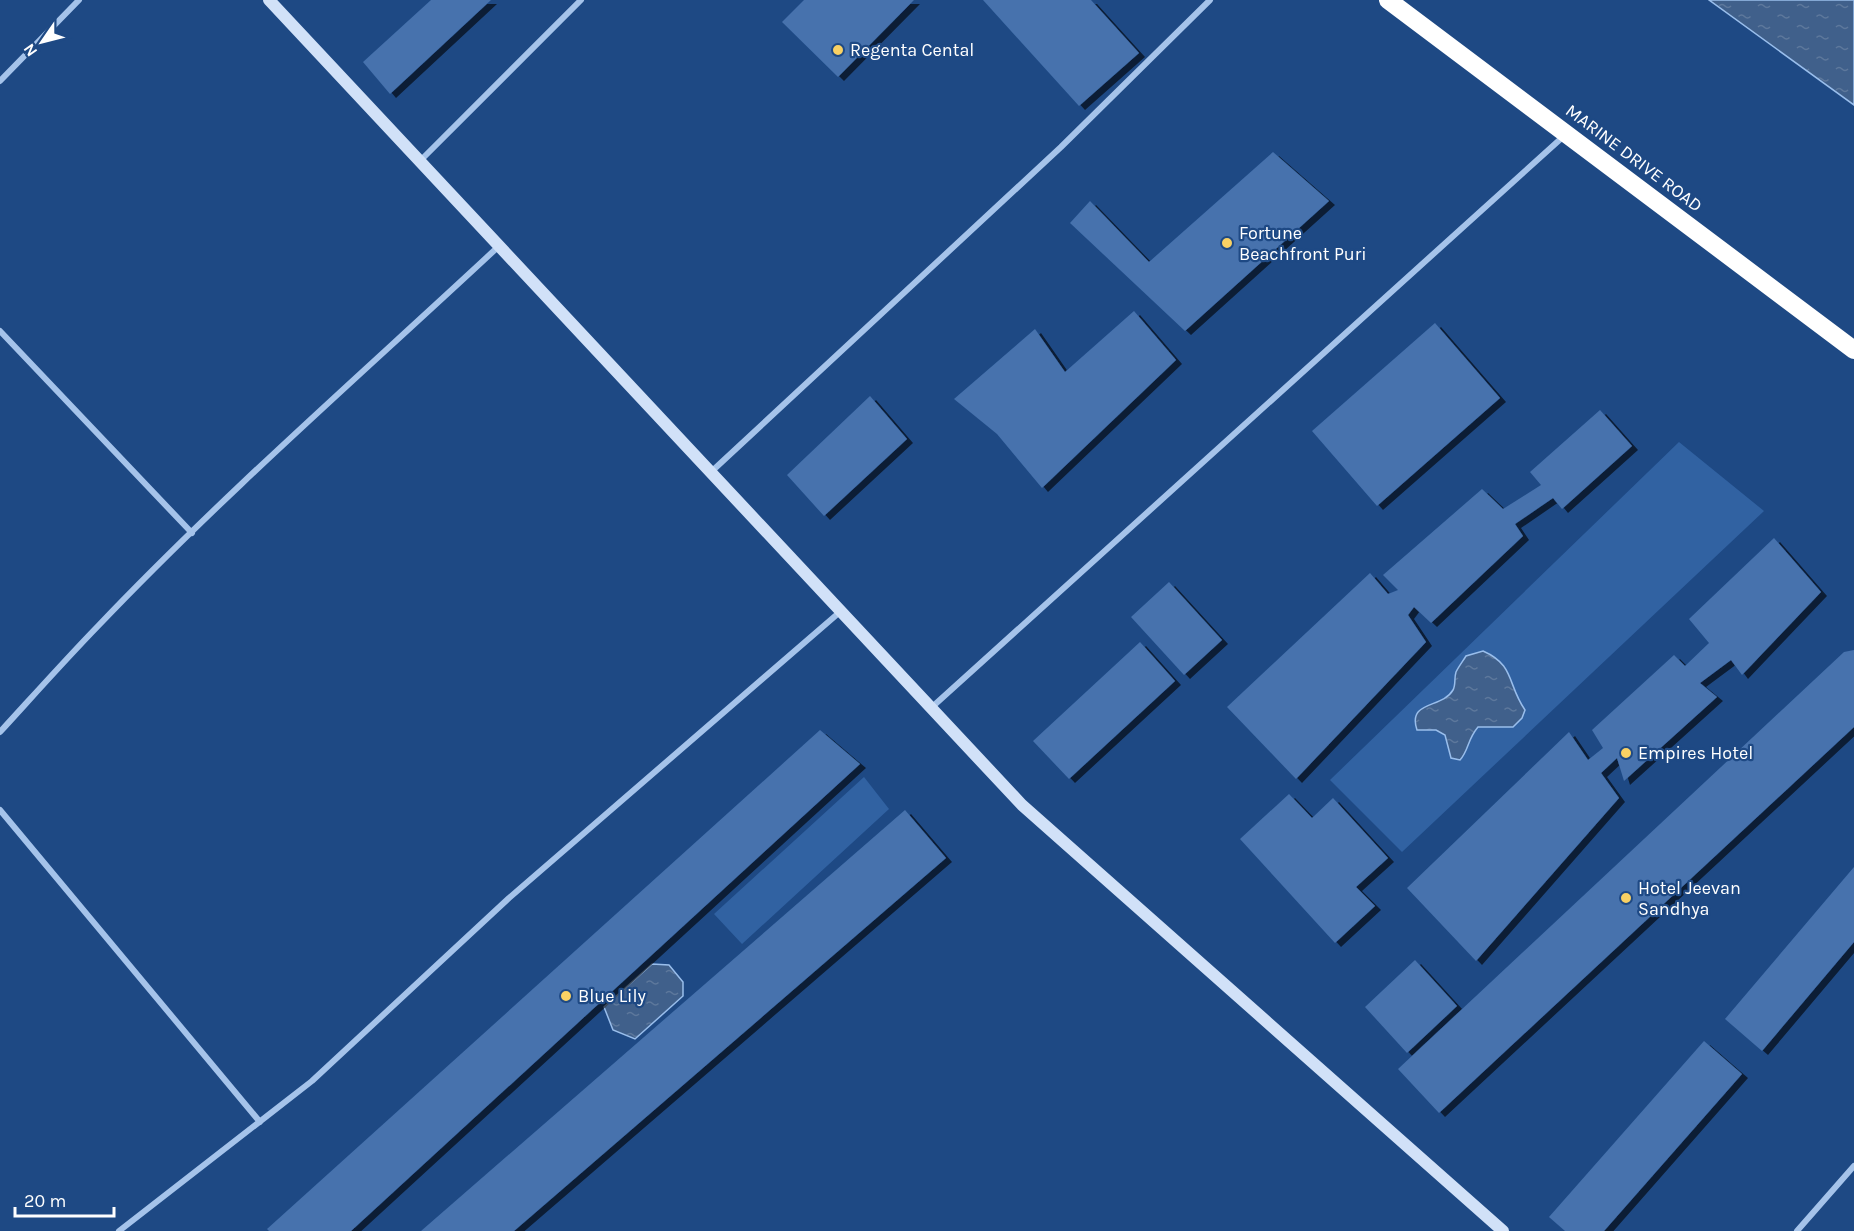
<svg xmlns="http://www.w3.org/2000/svg" width="1854" height="1231" font-family="Karla,sans-serif">
<style>
.garden{fill:#3162a2}
.water{fill:url(#water-ripples);stroke:#99beec;stroke-width:1.5}
.building{fill:#4672ad;filter:url(#shadow)}
.lines{fill:none;stroke-linecap:round;stroke-linejoin:round}
.street{stroke:#a5c3ea;stroke-width:6}
.secondary{stroke:#d1e1f8;stroke-width:12}
.highway{stroke:#fff;stroke-width:18}
.poi-dot{fill:#f9d164;stroke:#1e4984;stroke-width:2}
.labels{text-anchor:middle;dominant-baseline:central;stroke-width:4.5;stroke-linejoin:round;paint-order:stroke}
.poi-label{font-size:18px;fill:#fff;stroke:#1e4984;text-anchor:start}
.street-label{font-size:18px;fill:#fff;stroke:#1e4984}
</style>
<defs>
<pattern id="water-ripples" width="26" height="14" patternUnits="userSpaceOnUse" patternTransform="scale(1.5)"><rect width="26" height="14" fill="#40608b"/><path d="M2 4q2-2 4 0t4 0M15 11q2-2 4 0t4 0" fill="none" stroke="#5d789c"/></pattern>
<filter id="shadow"><feDropShadow dx="6" dy="4" stdDeviation="0" flood-color="#0009"/></filter>
</defs>
<rect width="100%" height="100%" fill="#1e4984"/>
<!-- garden -->
<path class="garden" d="M1679,442L1764,511L1402,852L1330,780Z
M864,777L889,809L742,944L714,914Z"/>
<!-- water -->
<path class="water" d="M1709,0H1854V105Z
M1483,651C1515,665 1507,684 1525,710L1522,718L1513,727H1478C1467,740 1469,750 1460,760L1451,758L1445,735L1436,730H1417C1407,700 1442,709 1453,690C1456,685 1454,678 1456,672C1459,666 1463,661 1466,656Z
M652,964L669,965L683,982V996L635,1039L613,1030L604,1007Z"/>
<!-- building -->
<path class="building" d="M431,0H491L390,94L363,62Z
M804,0H914L838,77L782,22Z
M983,0H1091L1139,53L1079,106Z
M1273,152L1329,201L1185,331L1070,223L1090,201L1149,262Z
M1134,311L1176,360L1042,488L997,434L954,399L1035,329L1065,372Z
M1435,323L1500,398L1377,506L1312,431Z
M870,396L907,439L824,516L787,475Z
M1600,410L1632,446L1562,509L1553,498L1515,524L1523,536L1431,623L1414,607L1408,615L1426,642L1296,779L1227,707L1370,573L1388,594L1398,590L1383,575L1482,489L1503,509L1541,485L1530,472Z
M1774,538L1821,592L1742,675L1731,660L1700,683L1717,697L1624,781L1617,758L1601,773L1619,798L1476,961L1407,888L1569,732L1588,760L1603,748L1592,730L1674,655L1685,666L1709,643L1689,619Z
M1169,582L1222,640L1184,675L1131,617Z
M1140,642L1175,681L1069,779L1033,741Z
M1854,650V727L1439,1113L1398,1069L1844,652Z
M820,730L860,764L351,1231H269L267,1229Z
M1289,794L1312,818L1333,798L1388,858L1356,887L1375,906L1335,943L1240,839Z
M905,810L946,858L514,1231H421Z
M1854,867V942L1762,1051L1725,1019Z
M1415,960L1457,1006L1407,1053L1365,1007Z
M1704,1041L1742,1074L1604,1231H1565L1549,1217Z"/>
<g class="lines">
<!-- street -->
<path class="street" d="M0,81L79,0
M420,161L581,0
M0,331L192,533
M711,472L1061,147L1210,0
M931,708L1565,135
M0,732C33,696 65,660 99,625C226,492 365,371 499,246
M0,810L260,1122
M119,1231L312,1081L509,898L841,611
M1797,1231L1854,1166"/>
<!-- secondary -->
<path class="secondary" d="M269,0L1022,805L1503,1231"/>
<!-- highway -->
<path class="highway" d="M1388,0L1854,350"/>
</g>
<!-- markers -->
<g class="poi-dot">
<circle cx="838" cy="50" r="6"/>
<circle cx="1227" cy="243" r="6"/>
<circle cx="1626" cy="753" r="6"/>
<circle cx="1626" cy="898" r="6"/>
<circle cx="566" cy="996" r="6"/>
</g>
<g class="labels">
<!-- poi labels -->
<g class="poi-label">
<text x="850" y="50">Regenta Cental</text>
<text x="1239" y="233">Fortune<tspan x="1239" dy="21">Beachfront Puri</tspan></text>
<text x="1638" y="753">Empires Hotel</text>
<text x="1638" y="888">Hotel Jeevan<tspan x="1638" dy="21">Sandhya</tspan></text>
<text x="578" y="996">Blue Lily</text>
</g>
<!-- street labels -->
<g class="street-label">
<text transform="translate(1634 158) rotate(37)">MARINE DRIVE ROAD</text>
</g>
</g>
<!-- north arrow -->
<g transform="translate(42 42) rotate(235)" stroke="#1e4984" stroke-width="4.5" paint-order="stroke">
<path d="M0-4.5L10 22L0 15L-10 22Z" fill="#ffffff"/>
<text y="-9" font-size="16" font-weight="bold" text-anchor="middle" fill="#ffffff">N</text>
</g>
<!-- scale -->
<path d="M15 1207v9h99v-9" fill="none" stroke="#ffffff" stroke-width="3"/>
<text x="24" y="1207" font-size="18" fill="#ffffff" stroke="#1e4984" stroke-width="4.5" paint-order="stroke">20 m</text>
</svg>
